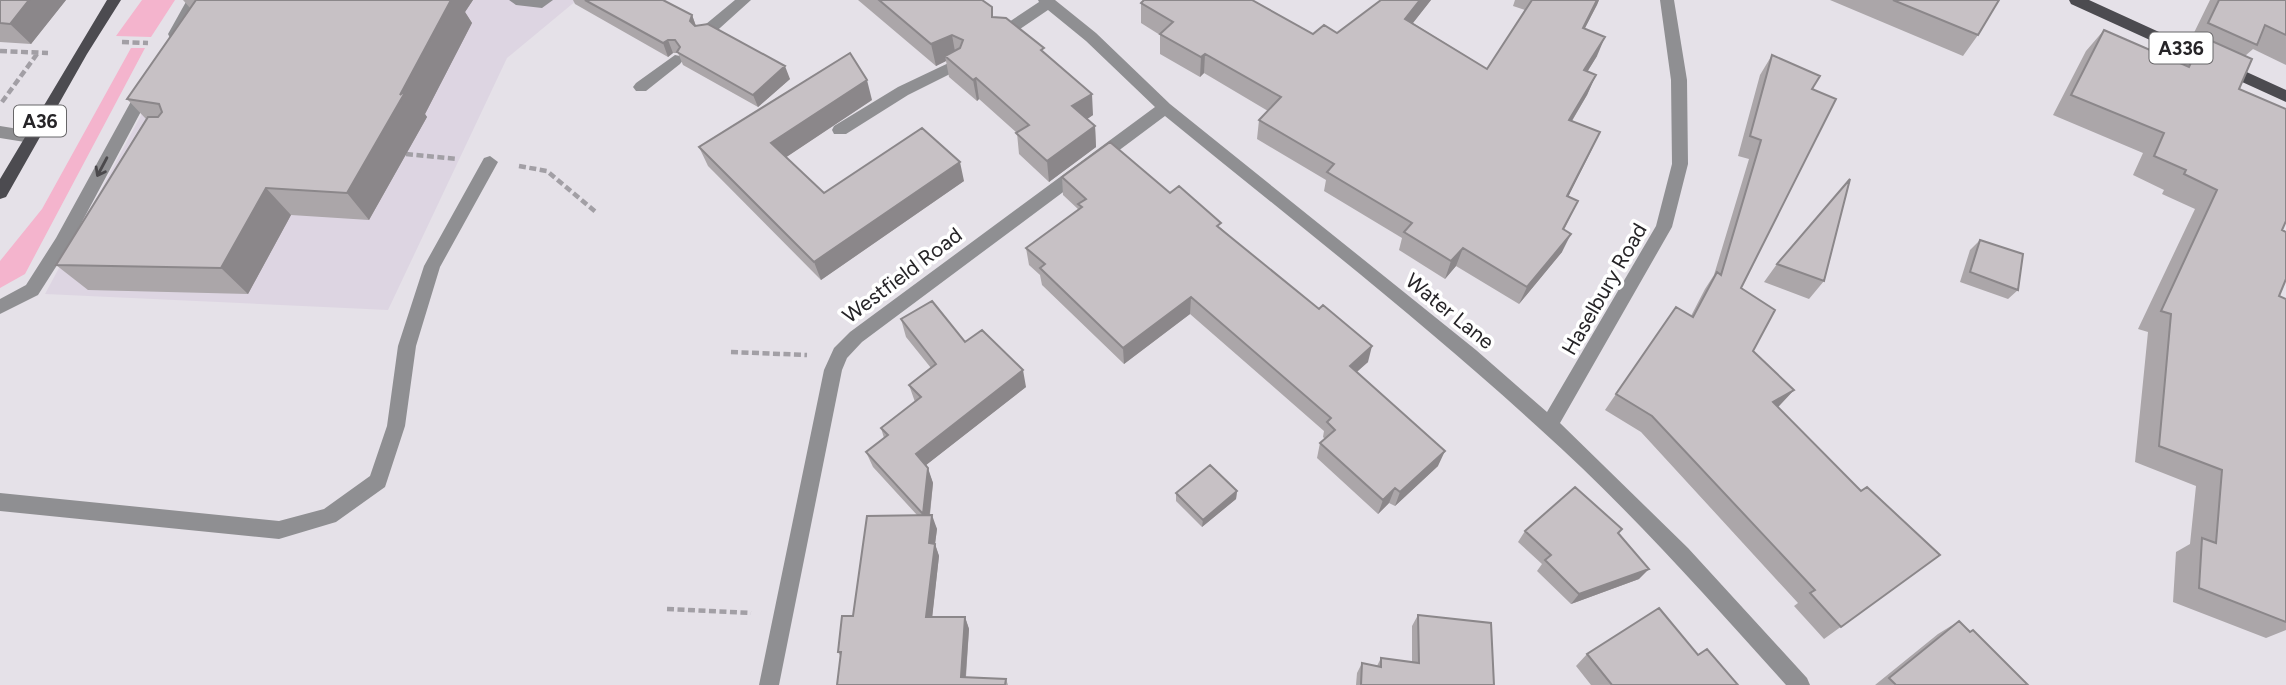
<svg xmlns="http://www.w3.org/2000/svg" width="2286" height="685" font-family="Figtree,sans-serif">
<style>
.built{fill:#ddd5e2}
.green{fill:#f4b4cd}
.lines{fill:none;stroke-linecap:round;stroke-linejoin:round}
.path{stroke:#a29fa5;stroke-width:4.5;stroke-dasharray:7 3.5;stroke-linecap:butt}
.minor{fill:#8f8f92;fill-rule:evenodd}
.major{fill:#4c4b50;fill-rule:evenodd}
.wall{fill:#aba6a9}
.shaded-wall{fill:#8b878a}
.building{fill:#c7c1c5;stroke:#8b878a;stroke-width:2}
.oneway{stroke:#4b494c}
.labels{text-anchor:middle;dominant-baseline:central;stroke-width:7;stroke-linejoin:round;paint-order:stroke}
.shield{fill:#fff;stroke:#676668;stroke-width:2}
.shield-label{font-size:19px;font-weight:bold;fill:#262427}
.street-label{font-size:21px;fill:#262427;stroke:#fff}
</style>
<rect width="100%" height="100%" fill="#e5e1e8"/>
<!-- built -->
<path class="built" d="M203,0H577L507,58L388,310L45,294Z"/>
<!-- green -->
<path class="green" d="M142,0H175L151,37L116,36Z
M131,48H145L25,274L0,288V261L42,209Z"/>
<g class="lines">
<!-- path -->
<path class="path" d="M122,42L148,43
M0,51L48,53
M2,102L37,54
M406,154L458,159
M519,166L547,171L597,213
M731,352L807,355
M667,609L751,613"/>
<!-- minor -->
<path class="minor" d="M187,0H201L180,38H170L168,34Z
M509,0H553L542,8L516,5Z
M735,0H751L710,37H700L698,33L700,29Z
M1038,0H1055L1096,33L1170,104L1476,350L1547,412L1656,226L1672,164L1671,80L1660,0H1674L1687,80L1688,164L1672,227L1560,423L1688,548L1807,678L1810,685H1786C1707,597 1628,508 1540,429C1420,319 1291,219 1165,116L862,342L847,358L842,370L779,685H759L824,370L834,348L850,332L1155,107L1086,41L1048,10L1007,38H997L995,34L997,30L1039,2Z
M675,55L680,56L683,60L680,64L646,91H636L633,87L636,83Z
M957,59L965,64L962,68L908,95L846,134H834L832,130L834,126L898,87Z
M145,83L153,89L68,248L38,295L0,314V299L26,285L56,238L140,85Z
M0,126L31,131L39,137L31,143L0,138Z
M490,156L498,162L440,267L416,346L405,426L387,481L385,487L336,522L279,539L0,511V493L279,521L324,509L370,476L387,426L398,346L424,266L484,158Z"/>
<!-- major -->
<path class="major" d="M107,0H121L87,54L6,197L0,199V179Z
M2069,0H2089L2286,90V102L2071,4Z"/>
</g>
<!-- wall -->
<path class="wall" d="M0,0H66L31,44L0,42Z
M183,0H473L465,12L472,23L425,114L427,117L369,220L291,215L248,294L88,290L56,265L146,119L127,99L190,8Z
M573,0H663L692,15L696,26L790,79L758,107L683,65L678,53H673L668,57L575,4Z
M858,0H982L992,7L993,17L1045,53L1093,115L1087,119L1095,126L1096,147L1049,182L1019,154L1017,133L979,99L977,101L949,77L946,61L936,66Z
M1381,0H1431L1413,23L1487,69L1525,10L1513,6L1515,0H1599L1585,28L1597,56L1587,72L1596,75L1587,95L1572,121L1600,132L1568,197L1578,201L1564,230L1562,252L1519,304L1456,266L1445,279L1399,250L1402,238L1324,191L1326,180L1257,139L1259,120L1268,111L1204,73L1200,77L1160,54V35L1141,23V3L1313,34L1337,33Z
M1830,0H1999L1978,35L1963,56Z
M2210,0H2286V65L2253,49L2245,56L2239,89L2282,230L2279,296L2286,299V630L2266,638L2173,602L2176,552L2190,544L2196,486L2135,462L2148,332L2138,329L2195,209L2162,194L2164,190L2133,175L2143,153L2053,115L2086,51L2104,30L2180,63L2182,58L2194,45L2189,43Z
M1772,55L1812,89L1741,288L1753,351L1794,390L1778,407L1861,491L1940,555L1824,639L1794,606L1798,603L1641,432L1605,410L1616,394L1691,316L1705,289L1714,275L1749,159L1738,156L1760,75Z
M872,100L786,157L824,193L964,181L821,280L708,166L699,147Z
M1062,177L1170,193L1221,228L1368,362L1357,372L1438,466L1395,506L1389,503L1378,514L1317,458L1320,443L1325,439L1323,437L1324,431L1190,314L1124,364L1042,285L1040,275L1029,265L1026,248L1079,210L1063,195Z
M1980,240L2018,290L2008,299L1960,282L1970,250Z
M1777,264L1824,281L1809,299L1764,282Z
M901,319L965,342L1026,387L926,465L933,483L930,515L937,529L935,544L939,556L932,617H965L969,629L966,677L1006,679L1008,685H837L841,657L838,652L853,616L917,515L873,467L866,452L884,438L881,428L915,402L909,385L931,368L906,337Z
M1237,491L1236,499L1202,527L1176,501V493Z
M1622,529L1618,533L1639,579L1571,604L1537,571L1542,564L1518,542L1525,531Z
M1418,615L1494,685H1356L1357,673L1362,663L1377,666L1381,658L1412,662V626Z
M1959,621L2028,685H1875L1938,634Z
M1587,654L1698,655L1738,685H1591L1576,666Z"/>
<!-- shaded-wall -->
<path class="shaded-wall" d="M29,0H66L31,44L10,24Z
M439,0H473L465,12L472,23L425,114L427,117L369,220L347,193L400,95Z
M1420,0H1431L1401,38L1405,19Z
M1597,0H1599L1597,5L1575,47L1583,28Z
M692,15L697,29L690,21Z
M952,35L956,57L945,56L946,61L936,66L931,44Z
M1605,37L1597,56L1576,90L1584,70Z
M668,40L673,53L668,57L663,43Z
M1205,54L1204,73L1200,77L1201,57Z
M785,66L790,79L758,107L753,95Z
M1596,75L1587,95L1561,139L1569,120Z
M976,78L979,99L977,101L973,80Z
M867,80L872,100L779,162L771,143Z
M1092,94L1093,115L1074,128L1072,106Z
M1095,126L1096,147L1049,182L1047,161Z
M1600,132L1591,151L1559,215L1567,196Z
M960,162L964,181L821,280L814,262Z
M266,188L291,215L248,294L221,268Z
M1571,234L1562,252L1519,304L1527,287Z
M1463,248L1456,266L1445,279L1451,261Z
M1191,297L1190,314L1124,364L1123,348Z
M1372,346L1368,362L1346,381L1350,366Z
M1023,370L1026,387L921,469L916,454Z
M1794,390L1779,406L1759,418L1773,402Z
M1445,451L1438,466L1395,506L1400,492Z
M928,468L933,483L928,529L923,514Z
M1395,488L1389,503L1378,514L1383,500Z
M1237,491L1236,499L1202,527L1203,520Z
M932,515L937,529L935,544L939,556L931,628L926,617L929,543Z
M1649,569L1639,579L1571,604L1579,594Z
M965,617L969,629L965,685L961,677Z"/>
<!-- building -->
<path class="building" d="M0,0H29L10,24L0,23Z
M196,0H451L400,95L407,89L347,193L266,188L221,268L56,265L148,117H158L162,112L159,104L127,99Z
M585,0H663L692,15L690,21L695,26L708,24L785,66L753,95L677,52L680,47L675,40H668L663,43Z
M879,0H982L992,7V17L1006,18L1044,48L1041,50L1092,94L1072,106L1095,126L1047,161L1016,133L1029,125L976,78L973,80L945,56L960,48L963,40L952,35L931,44Z
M1144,0H1252L1313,34L1324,25L1337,33L1381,0H1420L1405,19L1487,69L1532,0H1597L1583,28L1605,37L1584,70L1596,75L1569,120L1600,132L1567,196L1578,201L1563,229L1571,234L1527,287L1463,248L1451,261L1404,232L1412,223L1327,172L1334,164L1259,120L1281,97L1205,54L1201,57L1160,34L1173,22L1141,3Z
M1893,0H1999L1978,35Z
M2219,0H2286V35L2265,25L2257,45L2208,23Z
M2104,30L2189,67L2203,37L2252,59L2239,89L2286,109V221L2282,230L2286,232V279L2279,296L2286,299V622L2199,588L2202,538L2216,543L2222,470L2159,446L2171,314L2161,311L2217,190L2184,174L2186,170L2154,156L2164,133L2071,95Z
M850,53L867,80L771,143L824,193L922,128L960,162L814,262L699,147Z
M1772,55L1820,76L1812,89L1836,99L1741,288L1775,310L1753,351L1794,390L1773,402L1861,491L1867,487L1940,555L1841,627L1810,593L1815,590L1652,416L1616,394L1676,307L1693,317L1717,272L1721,275L1761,140L1750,136Z
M1110,142L1170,193L1179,186L1221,223L1217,226L1319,309L1323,305L1372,346L1350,366L1445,451L1400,492L1395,488L1383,500L1320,443L1335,430L1327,422L1331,418L1191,297L1123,348L1040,268L1045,264L1026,248L1082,207L1078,204L1086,199L1062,177Z
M1850,179L1824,281L1777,264Z
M1980,240L2023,254L2018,290L1970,272Z
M932,301L965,342L982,330L1023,370L916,454L928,468L923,514L866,452L888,435L881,428L921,397L909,385L936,364L901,319Z
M1210,465L1237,491L1203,520L1176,493Z
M1575,487L1622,529L1618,533L1649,569L1579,594L1545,560L1551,555L1525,531Z
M932,515L929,543L935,544L926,617H965L961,677L1006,679L1005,685H837L841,652H838L842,616H853L867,516Z
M1659,608L1698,655L1707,649L1738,685H1612L1587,654Z
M1418,615L1491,623L1494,685H1361L1362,663L1381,667V658L1419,663Z
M1959,621L1970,632L1973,630L2028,685H1896L1889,678Z"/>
<!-- one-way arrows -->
<defs><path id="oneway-shaft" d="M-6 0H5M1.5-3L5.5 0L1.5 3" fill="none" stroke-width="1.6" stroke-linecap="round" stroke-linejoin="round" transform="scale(1.75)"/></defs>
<use class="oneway" href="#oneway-shaft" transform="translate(102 167) rotate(118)"/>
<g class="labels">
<!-- shield labels -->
<g class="shield">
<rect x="2149.5" y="32.5" width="63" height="31" rx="5"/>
<rect x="14" y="105.5" width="52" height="31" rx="5"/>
</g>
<g class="shield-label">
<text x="2181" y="48">A336</text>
<text x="40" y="121">A36</text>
</g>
<!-- street labels -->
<g class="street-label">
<text transform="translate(902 275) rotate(-37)">Westfield Road</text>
<text transform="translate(1604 289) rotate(-60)">Haselbury Road</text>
<text transform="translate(1450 311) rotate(39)">Water Lane</text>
</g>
</g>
</svg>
